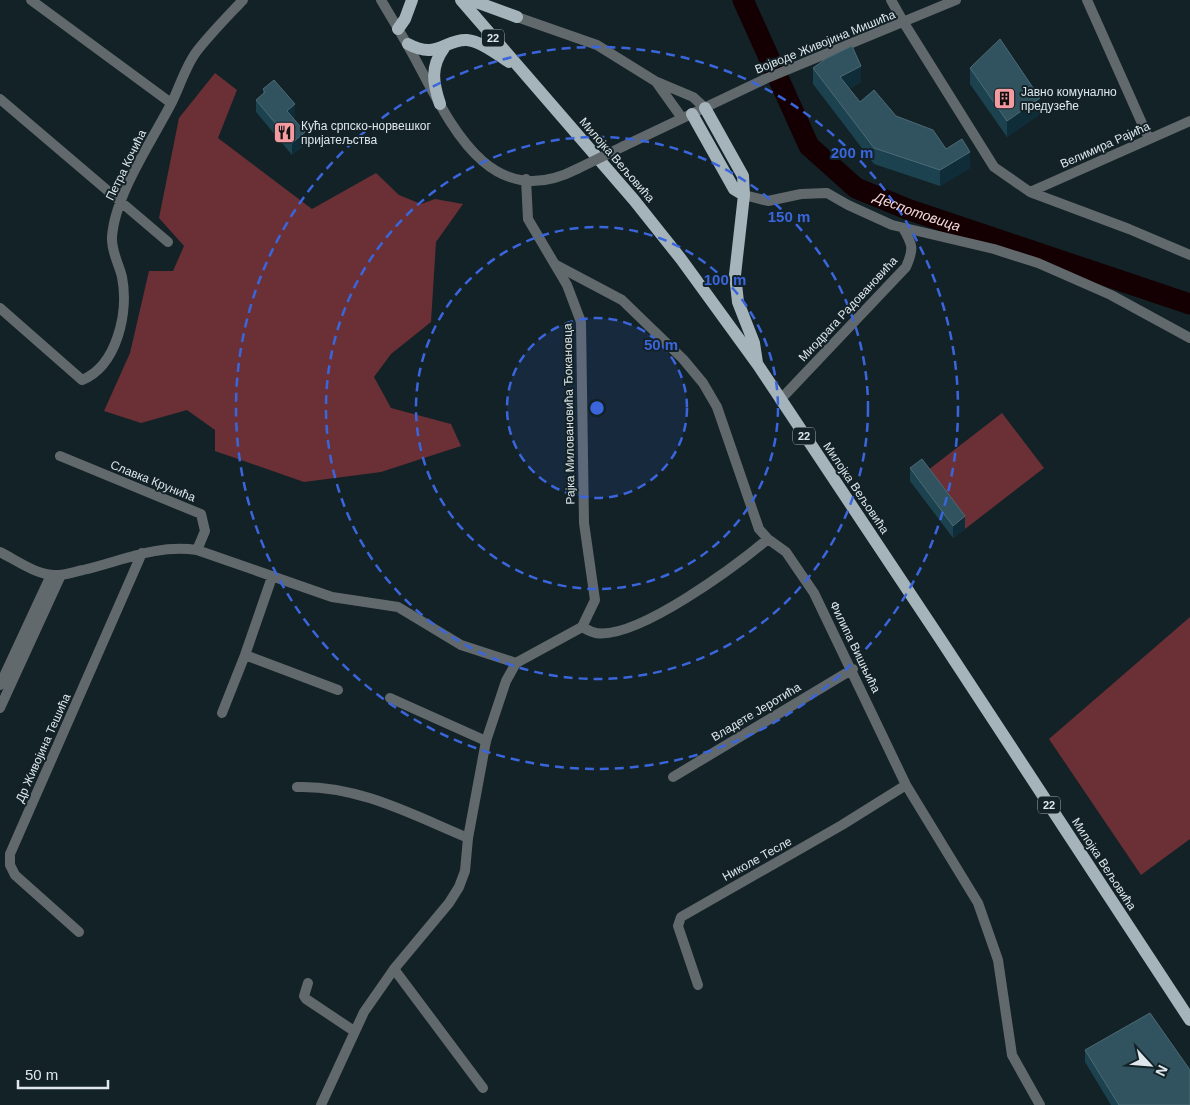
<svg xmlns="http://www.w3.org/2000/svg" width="1190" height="1105" font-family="Arial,sans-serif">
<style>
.green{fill:#6a3036}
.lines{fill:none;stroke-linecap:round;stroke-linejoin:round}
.river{stroke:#140002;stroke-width:21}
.minor{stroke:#62696c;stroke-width:10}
.tertiary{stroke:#62696c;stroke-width:10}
.primary{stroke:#a5b4bb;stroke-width:12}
.tertiary-bridge{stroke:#62696c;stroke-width:10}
.wall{fill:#1c414f}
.shaded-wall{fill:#0f2d38}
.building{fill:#315360;stroke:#4c6a75}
.ring{fill:none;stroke:#3a65db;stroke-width:2.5;stroke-dasharray:9 6}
.labels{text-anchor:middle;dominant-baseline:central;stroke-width:4;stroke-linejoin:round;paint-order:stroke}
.shield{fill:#132227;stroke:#a1acb0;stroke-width:1}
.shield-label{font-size:11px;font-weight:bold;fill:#dee7eb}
.street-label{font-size:12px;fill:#dee7eb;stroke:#132227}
.poi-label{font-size:12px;fill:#dee7eb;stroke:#132227;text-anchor:start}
.water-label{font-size:14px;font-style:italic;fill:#f4d8d9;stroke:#132227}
.centre{fill:#3a65db;stroke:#132227;stroke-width:2.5}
.ring-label{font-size:15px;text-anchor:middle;font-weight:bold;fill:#3a65db;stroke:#132227;stroke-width:4;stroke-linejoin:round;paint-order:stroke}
</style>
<rect width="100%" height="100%" fill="#132227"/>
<!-- green -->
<path class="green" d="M215,73L237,90L218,138L312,209L376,173L399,195L421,204L435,199L463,204L436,242L431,322L391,354L374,377L391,408L451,424L461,446L381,472L304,482L215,451V430L187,410L141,423L104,411L130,353L149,271H173L184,246L159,218L179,118Z
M1002,413L1044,468L965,529L923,474Z
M1190,617V839L1141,875L1049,739Z"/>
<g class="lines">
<!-- river -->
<path class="river" id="s1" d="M743,0L809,146L856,188L907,209L1190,304"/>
<!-- minor -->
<path class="minor" d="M31,0L171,103
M1087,0L1149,139
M517,17L597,45L655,81L693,97L705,108
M904,23L994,167L1030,192L1129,229L1190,255
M657,83L682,118
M0,99L168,242
M1030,192L1190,121
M744,195L768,201L801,194L827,193L848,205L892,225L994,249L1038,263L1111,295L1190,338
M556,265L622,300L683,359L703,383L717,407L759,529L768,539L786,552L814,593L906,785L978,903L998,960L1012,1055L1040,1105
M0,308L82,380C117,366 129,312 122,277C119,264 111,251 112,237C115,194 152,141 172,102C180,86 186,65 197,51C211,33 227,17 243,0
M780,400L906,267C914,249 913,245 903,228
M60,456L201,514L205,531L197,550
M0,552C16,560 35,574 53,575C63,576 73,572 83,570C122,561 156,544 197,550L332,597L398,607L461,645L516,663
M582,627C586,629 591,632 596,633C637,640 737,565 768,539
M245,655L338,690
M0,685L51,575
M390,698L486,741
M0,708L61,575
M222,713L245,655L272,577
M673,777L853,669
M297,787C358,785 413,815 468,838
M79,932L15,875L10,865V854L142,553
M394,969L483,1088
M308,983L304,996L306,999L354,1031
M698,985L678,926L681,917L842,825L906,785"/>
<!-- tertiary -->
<path class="tertiary" d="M381,0C394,22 407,43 419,66C452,127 491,213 577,169
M891,0L904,23
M624,146L765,79L956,0
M321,1105L364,1012L394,969L449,903L459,887L465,871L468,838L486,741L506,681L516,663L582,627L595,600L584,523L581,322L567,285L528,219L526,179"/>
<!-- primary -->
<path class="primary" d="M461,0L634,200L681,259L758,365L939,637L1190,1020
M471,0L517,17
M398,29L405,19L412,0
M408,44C438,60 444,39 467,40C481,41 498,55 509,62
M440,104C433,83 430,67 444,48
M705,108L743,176L744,195L735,275L738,302L754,343L757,363
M692,114L734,189L744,195"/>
<!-- tertiary-bridge -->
<path class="tertiary-bridge" d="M577,169L624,146"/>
</g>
<!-- wall -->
<path class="wall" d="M813,68L861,82L849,89L860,102L896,116L946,149L970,168L940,186L874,164L813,84Z
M970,68L1040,114L1007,137L970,84Z
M263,89L295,116L293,118L305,144L292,155L256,112V100L263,94Z
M910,468L965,529L953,538L910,481Z
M1085,1050L1190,1105H1111L1085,1062Z"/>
<!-- shaded-wall -->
<path class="shaded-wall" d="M861,66V82L840,94V77Z
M1040,98V114L1007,137V121Z
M295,104V116L287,123V111Z
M305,132V144L292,155V143Z
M970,152V168L940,186V170Z
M965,516V529L953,538V526Z"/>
<!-- building -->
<path class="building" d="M1000,39L1040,98L1007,121L970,68Z
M852,46L861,66L840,77L860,102L874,90L896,116L933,130L946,149L962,139L970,152L940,170L874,148L813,68L827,58Z
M274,80L295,104L287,111L305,132L292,143L256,100L265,92L263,89Z
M922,459L965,516L953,526L910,468Z
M1150,1013L1190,1070V1105H1119L1085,1050Z"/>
<!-- distance rings -->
<circle cx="597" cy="408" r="90" fill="#3a65db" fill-opacity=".12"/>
<g class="ring">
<circle cx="597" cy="408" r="90"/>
<circle cx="597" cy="408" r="181"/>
<circle cx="597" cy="408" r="271"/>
<circle cx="597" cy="408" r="361"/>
</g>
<!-- icons -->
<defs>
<symbol id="building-square" viewBox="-11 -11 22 22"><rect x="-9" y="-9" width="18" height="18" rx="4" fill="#f49aa1" stroke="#132227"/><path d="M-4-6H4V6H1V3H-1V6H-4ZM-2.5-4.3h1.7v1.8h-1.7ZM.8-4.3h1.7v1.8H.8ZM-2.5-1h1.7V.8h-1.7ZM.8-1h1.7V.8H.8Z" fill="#111"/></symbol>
<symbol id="restaurant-square" viewBox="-11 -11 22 22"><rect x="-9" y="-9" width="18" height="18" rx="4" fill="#f49aa1" stroke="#132227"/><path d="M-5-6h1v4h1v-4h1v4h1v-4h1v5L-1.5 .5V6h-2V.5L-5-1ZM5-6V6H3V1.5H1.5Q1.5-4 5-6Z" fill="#111"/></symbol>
</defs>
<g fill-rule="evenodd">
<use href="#building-square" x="992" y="86" width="25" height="25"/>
<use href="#restaurant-square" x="272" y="120" width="25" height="25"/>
</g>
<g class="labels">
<!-- shield labels -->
<g class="shield">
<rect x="482" y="29.5" width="22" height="17" rx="4"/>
<rect x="793" y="427.5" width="22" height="17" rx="4"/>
<rect x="1038" y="796.5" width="22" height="17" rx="4"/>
</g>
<g class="shield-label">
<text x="493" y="38">22</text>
<text x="804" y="436">22</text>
<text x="1049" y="805">22</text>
</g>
<!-- street labels -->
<g class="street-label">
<text transform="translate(825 42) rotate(-22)">Војводе Живојина Мишића</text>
<text transform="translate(1105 145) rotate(-24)">Велимира Рајића</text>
<text transform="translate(617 160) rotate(49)">Милојка Вељовића</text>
<text transform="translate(126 165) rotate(-64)">Петра Кочића</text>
<text transform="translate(848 309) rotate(-47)">Миодрага Радовановића</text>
<text transform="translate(569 414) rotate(-91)">Рајка Миловановића Ђокановца</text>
<text transform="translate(153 481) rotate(22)">Славка Крунића</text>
<text transform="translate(856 488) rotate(56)">Милојка Вељовића</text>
<text transform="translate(855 647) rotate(64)">Филипа Вишњића</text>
<text transform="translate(756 712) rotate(-31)">Владете Јеротића</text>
<text transform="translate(43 748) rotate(-66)">Др Живојина Тешића</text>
<text transform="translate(757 859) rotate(-29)">Николе Тесле</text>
<text transform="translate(1104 864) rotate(57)">Милојка Вељовића</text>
</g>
<!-- poi labels -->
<g class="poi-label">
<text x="1021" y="92">Јавно комунално<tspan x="1021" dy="14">предузеће</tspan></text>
<text x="301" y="126">Кућа српско-норвешког<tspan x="301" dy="14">пријатељства</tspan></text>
</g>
<!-- water labels -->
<g class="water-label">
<text stroke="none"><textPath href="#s1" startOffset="289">Деспотовица</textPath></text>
</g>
</g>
<circle cx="597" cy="408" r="8" class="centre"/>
<g class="ring-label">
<text x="852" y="158">200 m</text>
<text x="789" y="222">150 m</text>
<text x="725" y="285">100 m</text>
<text x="661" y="350">50 m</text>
</g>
<!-- north arrow -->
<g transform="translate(1150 1065) rotate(116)" stroke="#132227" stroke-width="4" paint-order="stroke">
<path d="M0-4L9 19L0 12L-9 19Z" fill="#dee7eb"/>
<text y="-8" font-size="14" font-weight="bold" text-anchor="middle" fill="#dee7eb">N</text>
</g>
<!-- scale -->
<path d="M18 1080v8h90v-8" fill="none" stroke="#dee7eb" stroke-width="2.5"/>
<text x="25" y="1080" font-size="15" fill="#dee7eb" stroke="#132227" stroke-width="4" paint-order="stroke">50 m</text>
</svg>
